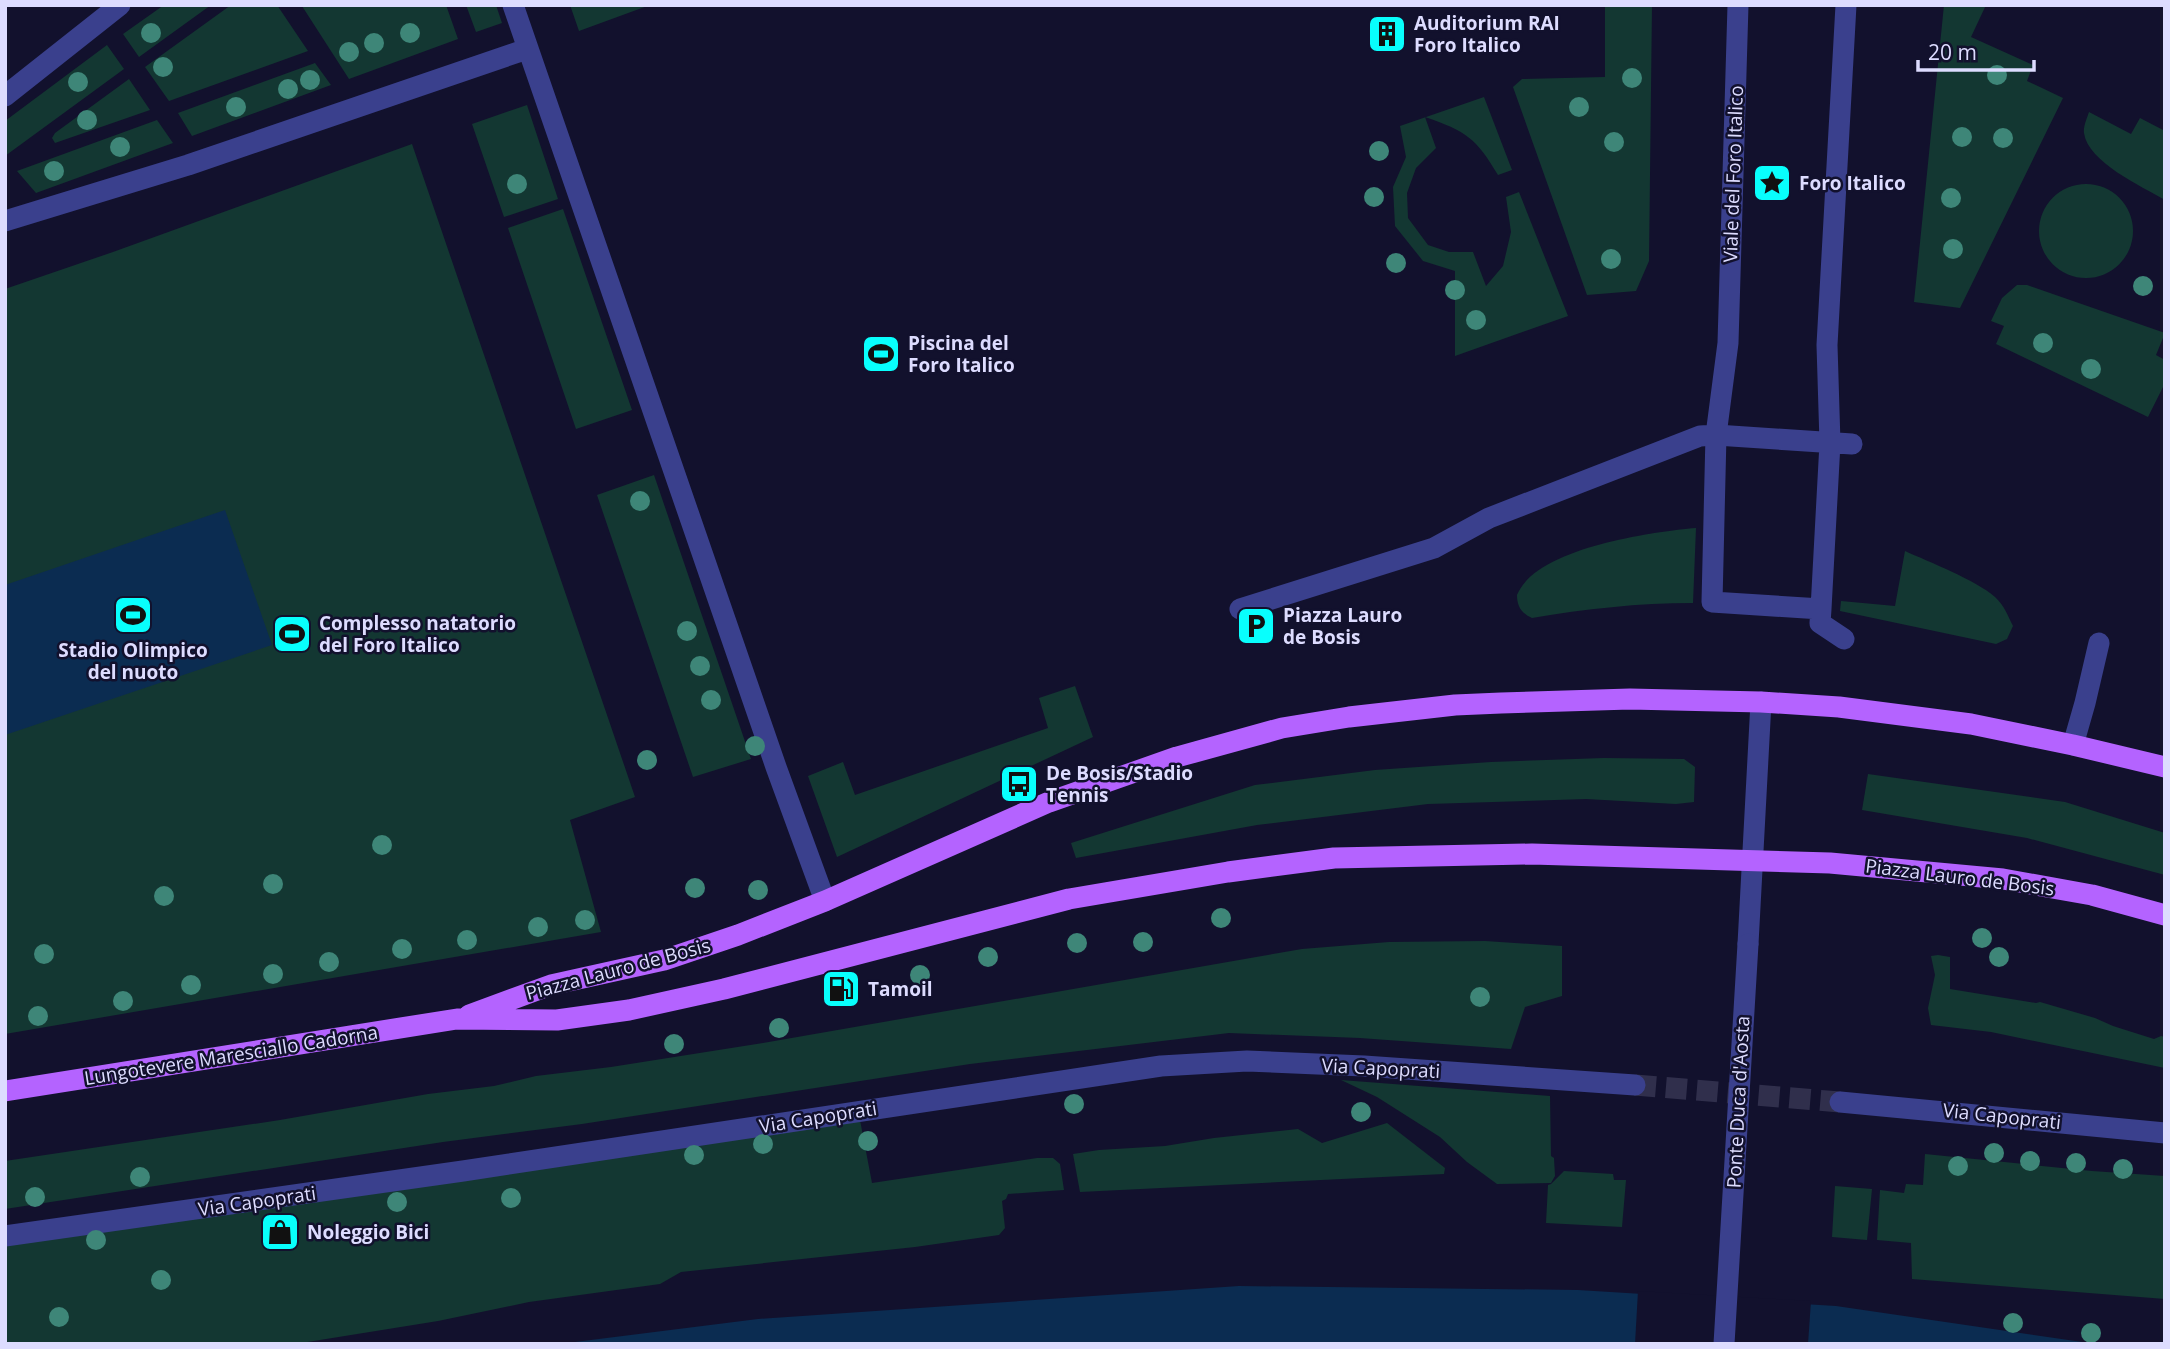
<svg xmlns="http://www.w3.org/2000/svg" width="2170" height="1349" font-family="'Open Sans',sans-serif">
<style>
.green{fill:#133732}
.water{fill:#0b2c51}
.pier{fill:#12112d}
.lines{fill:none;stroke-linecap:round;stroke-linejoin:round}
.minor-tunnel{stroke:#302f4c;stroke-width:21;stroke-dasharray:21 10;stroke-linecap:butt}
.minor{stroke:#3a408d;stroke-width:21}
.major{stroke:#b463ff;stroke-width:21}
.minor-bridge{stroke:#3a408d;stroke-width:21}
.tree{fill:#3e8678}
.labels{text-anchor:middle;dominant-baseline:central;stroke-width:5;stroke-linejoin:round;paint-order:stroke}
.poi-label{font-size:19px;font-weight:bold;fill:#dddcff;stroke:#12112d;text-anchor:start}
.street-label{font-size:19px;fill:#dddcff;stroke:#12112d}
</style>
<rect width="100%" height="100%" fill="#12112d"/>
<!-- green -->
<path class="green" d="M164,5H211L139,57L123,34Z
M231,5H277L308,51L169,101L145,67Z
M446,5L458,39L349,79L302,6Z
M466,5H496L502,23L476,32Z
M570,5H650L579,31Z
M1605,5H1652L1649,261L1636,291L1587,295L1513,87L1522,79L1605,77Z
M1944,5H1986L1971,37L2033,65L2027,81L2063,98L1960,308L1914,302Z
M107,45L124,69L5,156V121Z
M315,63L331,85L192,136L178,113Z
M129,79L150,110L55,143L52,138L55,133Z
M1484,97L1512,170L1498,175C1476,138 1466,131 1425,117L1436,148L1416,168L1407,193L1408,218L1428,245L1449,252H1473L1486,286L1503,266L1511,232L1506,197L1519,192L1568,316L1455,356V271L1423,261L1395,226L1393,187L1406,157L1400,126Z
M527,105L558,199L504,217L472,124Z
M2089,112L2131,134L2140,118L2165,131V200C2141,186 2088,162 2084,133C2083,127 2087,118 2089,112Z
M157,120L173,143L36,193L17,171Z
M412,144L635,797L570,820L601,932L5,1034V289L113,252Z
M2039 231a47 47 0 1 1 94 0a47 47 0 1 1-94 0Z
M563,209L632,410L576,429L508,228Z
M2017,285H2027L2165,333L2156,355L2165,360V383L2148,417L1996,344L2004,326L1991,321L2002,298Z
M654,475L751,759L693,777L597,495Z
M1696,528L1693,603C1638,603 1585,609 1532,618C1521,613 1517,606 1517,595C1536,548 1651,532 1696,528Z
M1905,551C1929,562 1976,580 1995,597C2004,605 2008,616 2013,626L2007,639L1996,644L1840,611L1841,601L1895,606Z
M1075,686L1093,737L837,857L808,776L843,762L855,795L1048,728L1039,698Z
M1604,758L1684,759L1695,767L1694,802L1676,804L1586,799L1428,804L1257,825L1076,858L1071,843L1255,785L1375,770L1491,762Z
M1868,774L2065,802L2165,833V875L2027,838L1862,810Z
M1485,941L1562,946V996L1525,1007L1511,1049L1360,1038L1229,1033L970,1064L582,1124L443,1142L5,1209V1161L280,1120L428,1094L494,1086L536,1076L611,1067L763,1043L1302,949L1389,942Z
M1938,955L1950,957V989L2036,1003L2040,1002L2095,1018L2113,1026L2154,1039L2161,1036L2165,1037V1068L1991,1032L1931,1025L1928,1008L1935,975L1931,956Z
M1341,1080L1550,1096L1551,1156L1554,1158L1555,1176L1551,1183L1497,1184L1467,1162L1440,1137L1377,1097Z
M860,1120L872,1183L1037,1158H1053L1060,1164L1064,1190L1008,1194L1006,1199L1002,1201L1005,1228L999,1235L915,1247L681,1272L660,1284L529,1302L438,1321L295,1344H5V1243Z
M1387,1123L1445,1168L1444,1174L1080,1192L1073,1154L1099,1150L1165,1146L1214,1138L1298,1129L1322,1143Z
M1925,1154L2092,1171L2165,1176V1299L1912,1279L1911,1243L1877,1240L1880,1190L1904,1193L1906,1184L1923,1185Z
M1564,1171L1613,1174L1614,1180H1626L1622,1227L1546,1223L1548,1185L1551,1184Z
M1835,1186L1872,1189L1867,1240L1832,1237Z"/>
<!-- water -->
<path class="water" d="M225,510L272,645L5,735V585Z
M1239,1286L1578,1290L1836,1306L2096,1344H559L758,1319Z"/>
<!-- pier -->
<path class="pier" d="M1638,1291L1811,1301L1808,1344H1635Z"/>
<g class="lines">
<!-- minor-tunnel -->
<path class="minor-tunnel" d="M1635,1085L1840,1102"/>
<!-- minor -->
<path class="minor" d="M513,5L776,767L825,901
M1738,5L1728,343L1716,435L1712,602L1821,609L1830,443L1827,345L1846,5
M5,96L120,5
M5,221L188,165L527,49
M1240,609L1434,548L1489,518L1700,436L1716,435L1852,444
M1821,609L1820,623L1844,639
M2073,745L2085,703L2099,643
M1748,944L1761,702
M1840,1102L2165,1133
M5,1236L463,1171L1161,1066L1247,1061L1364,1066L1635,1085"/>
<!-- major -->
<path class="major" d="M469,1015L551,985L664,960L738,935L825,901L1049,802L1177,757L1282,728L1349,717L1455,705L1501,703L1630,699L1761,702L1839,707L1971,724L2073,745L2165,767
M5,1091L457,1019L557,1020L629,1010L724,989L1069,899L1228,872L1334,858L1532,854L1830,863L2003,879L2092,895L2165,915"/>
<!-- minor-bridge -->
<path class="minor-bridge" d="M1724,1344L1748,944"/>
</g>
<!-- trees -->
<g class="tree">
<circle cx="151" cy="33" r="10"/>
<circle cx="410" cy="33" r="10"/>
<circle cx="374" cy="43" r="10"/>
<circle cx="349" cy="52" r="10"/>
<circle cx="163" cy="67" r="10"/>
<circle cx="1997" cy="75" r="10"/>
<circle cx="1632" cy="78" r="10"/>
<circle cx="310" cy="80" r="10"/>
<circle cx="78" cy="82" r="10"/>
<circle cx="288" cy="89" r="10"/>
<circle cx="236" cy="107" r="10"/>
<circle cx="1579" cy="107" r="10"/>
<circle cx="87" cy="120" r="10"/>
<circle cx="1962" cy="137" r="10"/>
<circle cx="2003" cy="138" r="10"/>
<circle cx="1614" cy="142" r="10"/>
<circle cx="120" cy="147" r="10"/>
<circle cx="1379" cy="151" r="10"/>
<circle cx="54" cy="171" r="10"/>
<circle cx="517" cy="184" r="10"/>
<circle cx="1374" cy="197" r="10"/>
<circle cx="1951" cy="198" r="10"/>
<circle cx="1953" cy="249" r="10"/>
<circle cx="1611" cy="259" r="10"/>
<circle cx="1396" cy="263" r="10"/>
<circle cx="2143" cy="286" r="10"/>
<circle cx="1455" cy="290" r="10"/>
<circle cx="1476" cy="320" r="10"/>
<circle cx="2043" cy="343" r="10"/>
<circle cx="2091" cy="369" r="10"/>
<circle cx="640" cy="501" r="10"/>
<circle cx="687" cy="631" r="10"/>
<circle cx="700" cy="666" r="10"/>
<circle cx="711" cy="700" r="10"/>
<circle cx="755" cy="746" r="10"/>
<circle cx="647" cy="760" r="10"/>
<circle cx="382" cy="845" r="10"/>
<circle cx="273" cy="884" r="10"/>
<circle cx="695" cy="888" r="10"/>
<circle cx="758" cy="890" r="10"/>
<circle cx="164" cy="896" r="10"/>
<circle cx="1221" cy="918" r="10"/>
<circle cx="585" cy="920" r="10"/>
<circle cx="538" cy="927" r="10"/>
<circle cx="1982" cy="938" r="10"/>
<circle cx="467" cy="940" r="10"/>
<circle cx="1143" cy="942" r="10"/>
<circle cx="1077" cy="943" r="10"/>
<circle cx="402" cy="949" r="10"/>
<circle cx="44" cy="954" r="10"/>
<circle cx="988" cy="957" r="10"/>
<circle cx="1999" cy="957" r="10"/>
<circle cx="329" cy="962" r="10"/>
<circle cx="273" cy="974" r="10"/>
<circle cx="920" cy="975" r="10"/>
<circle cx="191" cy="985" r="10"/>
<circle cx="1480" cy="997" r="10"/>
<circle cx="123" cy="1001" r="10"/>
<circle cx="38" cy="1016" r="10"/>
<circle cx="779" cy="1028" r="10"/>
<circle cx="674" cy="1044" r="10"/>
<circle cx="1074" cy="1104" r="10"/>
<circle cx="1361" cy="1112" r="10"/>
<circle cx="868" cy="1141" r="10"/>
<circle cx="763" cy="1144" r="10"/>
<circle cx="1994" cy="1153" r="10"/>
<circle cx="694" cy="1155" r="10"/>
<circle cx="2030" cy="1161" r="10"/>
<circle cx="2076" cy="1163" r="10"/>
<circle cx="1958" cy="1166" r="10"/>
<circle cx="2123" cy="1169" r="10"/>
<circle cx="140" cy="1177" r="10"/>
<circle cx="35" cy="1197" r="10"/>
<circle cx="511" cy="1198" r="10"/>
<circle cx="397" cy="1202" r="10"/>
<circle cx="96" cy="1240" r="10"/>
<circle cx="161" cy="1280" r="10"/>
<circle cx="59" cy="1317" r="10"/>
<circle cx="2013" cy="1323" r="10"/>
<circle cx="2091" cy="1333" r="10"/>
</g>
<!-- icons -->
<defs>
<symbol id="building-square" viewBox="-11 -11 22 22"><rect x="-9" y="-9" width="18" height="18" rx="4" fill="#08fffd" stroke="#12112d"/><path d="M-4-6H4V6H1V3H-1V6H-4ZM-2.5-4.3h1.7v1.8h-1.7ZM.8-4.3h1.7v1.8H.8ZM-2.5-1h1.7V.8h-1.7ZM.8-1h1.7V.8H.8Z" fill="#111"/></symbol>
<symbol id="sight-square" viewBox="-11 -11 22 22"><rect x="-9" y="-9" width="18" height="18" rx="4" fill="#08fffd" stroke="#12112d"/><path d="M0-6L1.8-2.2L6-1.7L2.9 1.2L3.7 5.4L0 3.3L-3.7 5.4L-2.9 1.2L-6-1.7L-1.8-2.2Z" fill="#111"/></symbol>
<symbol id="stadium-square" viewBox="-11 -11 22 22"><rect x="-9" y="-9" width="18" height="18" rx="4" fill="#08fffd" stroke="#12112d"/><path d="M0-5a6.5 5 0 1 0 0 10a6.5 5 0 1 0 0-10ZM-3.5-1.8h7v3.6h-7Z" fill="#111"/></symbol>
<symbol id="parking-square" viewBox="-11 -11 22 22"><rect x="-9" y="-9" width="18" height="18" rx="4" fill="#08fffd" stroke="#12112d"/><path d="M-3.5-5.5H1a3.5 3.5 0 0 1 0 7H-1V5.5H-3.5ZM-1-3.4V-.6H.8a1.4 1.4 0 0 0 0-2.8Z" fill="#111"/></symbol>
<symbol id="bus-square" viewBox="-11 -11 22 22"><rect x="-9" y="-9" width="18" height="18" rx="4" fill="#08fffd" stroke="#12112d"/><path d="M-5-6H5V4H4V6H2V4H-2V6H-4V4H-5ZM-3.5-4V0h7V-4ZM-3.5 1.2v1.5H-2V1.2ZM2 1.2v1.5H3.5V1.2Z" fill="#111"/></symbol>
<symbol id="fuel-square" viewBox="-11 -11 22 22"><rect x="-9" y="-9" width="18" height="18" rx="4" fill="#08fffd" stroke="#12112d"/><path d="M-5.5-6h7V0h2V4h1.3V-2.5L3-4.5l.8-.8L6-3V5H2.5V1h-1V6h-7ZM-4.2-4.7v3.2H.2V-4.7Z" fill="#111"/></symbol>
<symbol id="shop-square" viewBox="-11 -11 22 22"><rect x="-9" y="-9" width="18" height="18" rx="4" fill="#08fffd" stroke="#12112d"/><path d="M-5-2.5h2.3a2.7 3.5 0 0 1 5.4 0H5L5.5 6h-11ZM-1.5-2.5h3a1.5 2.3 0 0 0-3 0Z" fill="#111"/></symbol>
</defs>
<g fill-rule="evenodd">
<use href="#building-square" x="1365" y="12" width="44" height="44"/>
<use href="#sight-square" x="1750" y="161" width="44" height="44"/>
<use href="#stadium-square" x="859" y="332" width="44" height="44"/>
<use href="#stadium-square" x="111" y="593" width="44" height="44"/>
<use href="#parking-square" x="1234" y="604" width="44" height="44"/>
<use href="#stadium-square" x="270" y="612" width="44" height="44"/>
<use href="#bus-square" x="997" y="762" width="44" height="44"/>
<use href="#fuel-square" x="819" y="967" width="44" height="44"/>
<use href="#shop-square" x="258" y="1210" width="44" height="44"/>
</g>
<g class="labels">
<!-- poi labels -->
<g class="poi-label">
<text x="1414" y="23">Auditorium RAI<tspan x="1414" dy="22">Foro Italico</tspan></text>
<text x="1799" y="183">Foro Italico</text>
<text x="908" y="343">Piscina del<tspan x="908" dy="22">Foro Italico</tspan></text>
<text x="1283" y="615">Piazza Lauro<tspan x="1283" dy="22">de Bosis</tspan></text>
<text x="319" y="623">Complesso natatorio<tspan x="319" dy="22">del Foro Italico</tspan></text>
<text x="133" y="650" text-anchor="middle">Stadio Olimpico<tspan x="133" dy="22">del nuoto</tspan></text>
<text x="1046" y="773">De Bosis/Stadio<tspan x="1046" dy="22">Tennis</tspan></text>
<text x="868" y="989">Tamoil</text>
<text x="307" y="1232">Noleggio Bici</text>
</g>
<!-- street labels -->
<g class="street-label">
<text transform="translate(1733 174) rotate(-88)">Viale del Foro Italico</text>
<text transform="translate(1960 877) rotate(7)">Piazza Lauro de Bosis</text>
<text transform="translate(618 969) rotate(-15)">Piazza Lauro de Bosis</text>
<text transform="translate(231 1055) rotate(-9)">Lungotevere Maresciallo Cadorna</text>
<text transform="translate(1381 1068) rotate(3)">Via Capoprati</text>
<text transform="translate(1738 1102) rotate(-87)">Ponte Duca d'Aosta</text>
<text transform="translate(2002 1116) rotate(6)">Via Capoprati</text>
<text transform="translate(818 1117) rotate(-9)">Via Capoprati</text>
<text transform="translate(257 1201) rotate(-8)">Via Capoprati</text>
</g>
</g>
<!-- border -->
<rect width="2170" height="1349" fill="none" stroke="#dddcff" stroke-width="14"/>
<!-- scale -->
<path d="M1918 60v10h116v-10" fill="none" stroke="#dddcff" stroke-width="3.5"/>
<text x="1928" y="60" font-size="21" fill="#dddcff" stroke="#12112d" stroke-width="5" paint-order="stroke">20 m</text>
</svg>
